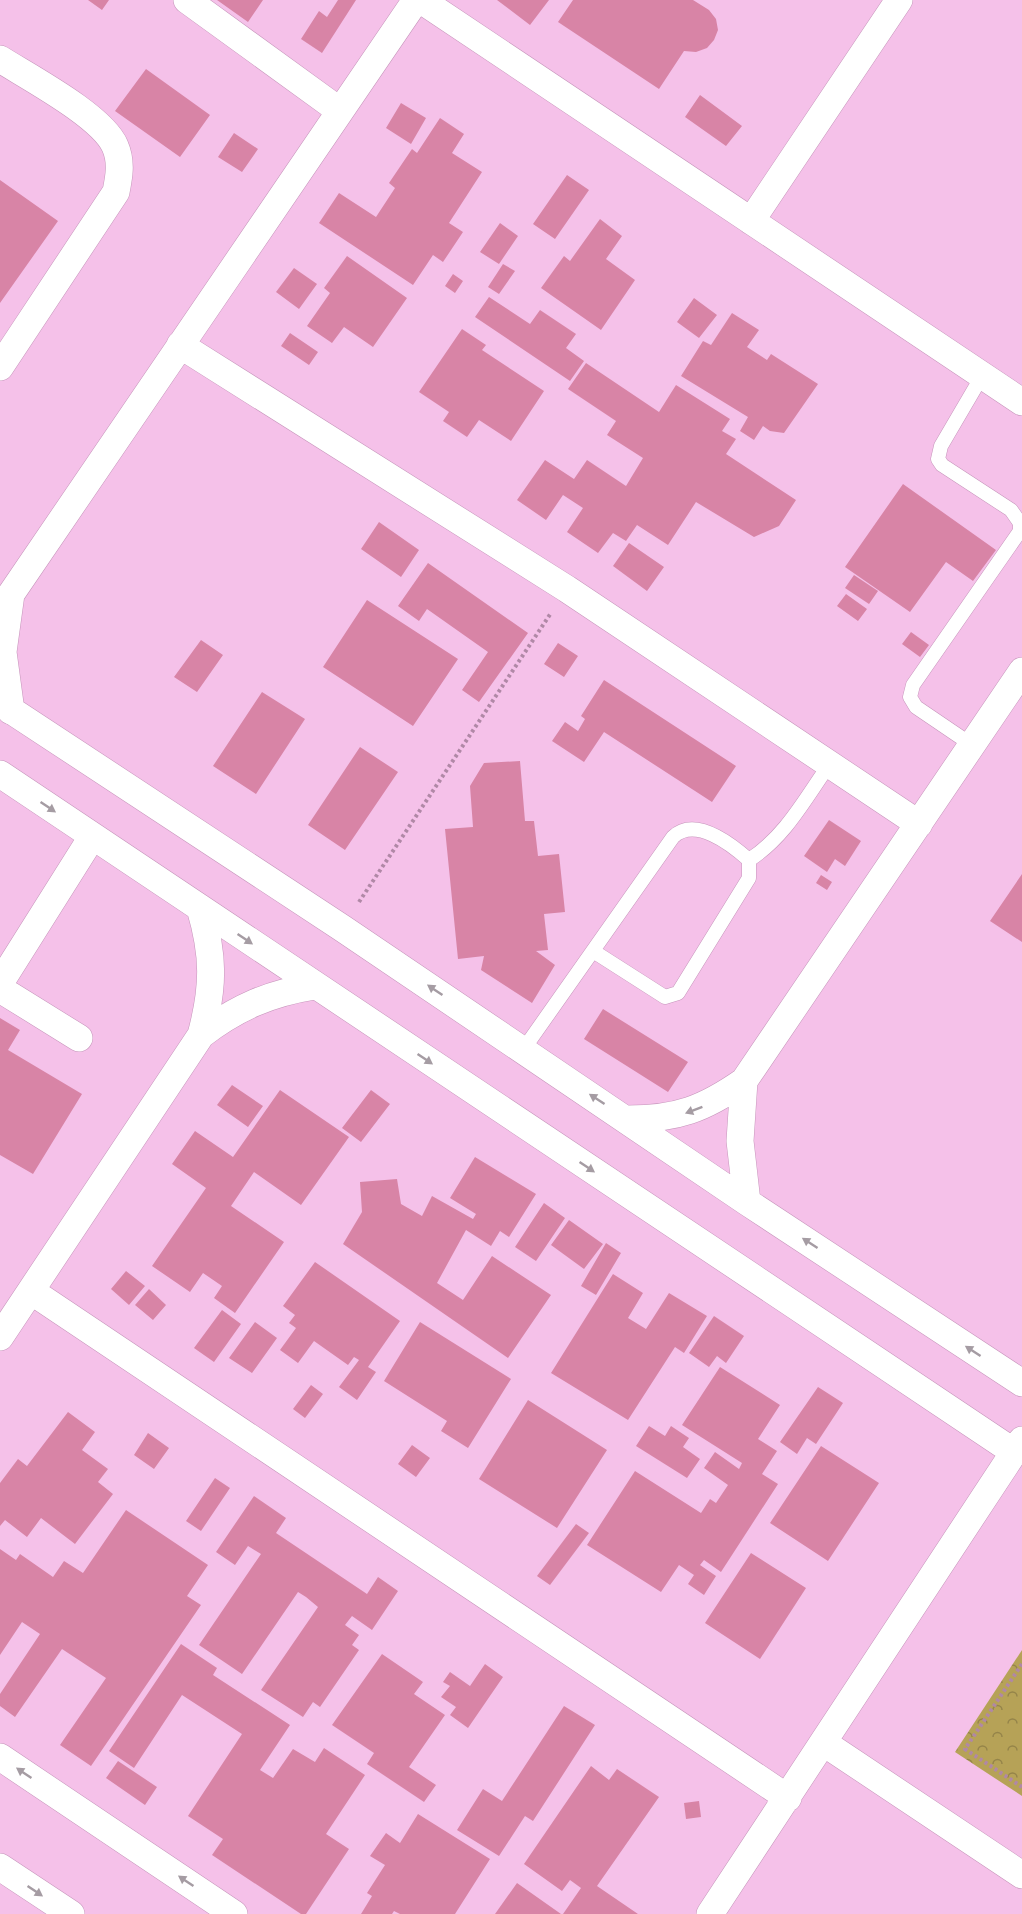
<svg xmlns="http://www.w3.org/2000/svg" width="1022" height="1914" font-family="Montserrat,sans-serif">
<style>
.park{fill:url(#park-crowns)}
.building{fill:#d884a6}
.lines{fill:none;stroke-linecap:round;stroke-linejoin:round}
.service-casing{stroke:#c695bb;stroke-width:15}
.minor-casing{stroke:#c695bb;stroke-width:28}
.path{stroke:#b088a6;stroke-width:4;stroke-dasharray:3 3;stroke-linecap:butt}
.service{stroke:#fff;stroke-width:14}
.minor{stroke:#fff;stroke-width:27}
.oneway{fill:#a59ca3}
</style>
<defs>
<pattern id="park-crowns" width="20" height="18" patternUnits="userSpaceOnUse" patternTransform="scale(1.5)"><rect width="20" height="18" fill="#b6a257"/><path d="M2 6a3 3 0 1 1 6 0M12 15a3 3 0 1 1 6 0" fill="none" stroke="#958449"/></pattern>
</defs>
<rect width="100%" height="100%" fill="#f5c1e9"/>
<!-- park -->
<path class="park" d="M1022,1650V1796L955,1752Z"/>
<!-- building -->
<path class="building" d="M88,0H109L102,10Z
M217,0H263L248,22Z
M338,0H356L322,53L301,39L319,11L327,17Z
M497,0H549L530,25Z
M573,0H693L709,10L716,19L718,30L714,40L707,48L696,52L684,51L659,89L558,22Z
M146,69L210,115L180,157L115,111Z
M700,95L742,126L726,146L685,117Z
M401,103L426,118L411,144L386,128Z
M440,118L464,134L452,153L482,172L449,223L463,232L443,262L433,255L413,285L319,223L339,193L376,217L395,188L389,183L412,149L417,153Z
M234,133L258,149L242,172L218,157Z
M567,175L589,190L555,239L533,224Z
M0,180L58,221L0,303Z
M600,219L622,236L606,259L635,280L601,330L541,288L564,256L570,261Z
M500,223L518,236L499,264L480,252Z
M347,256L407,298L373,347L344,327L332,343L307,326L330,293L324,288Z
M503,264L515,271L499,294L488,287Z
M294,268L317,284L299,309L276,292Z
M453,274L463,281L455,293L445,286Z
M489,297L530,324L540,310L576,334L566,348L584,361L570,381L475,317Z
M694,298L717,315L699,338L677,322Z
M732,313L759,330L747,347L767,360L771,354L818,384L784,433L770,431L763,426L754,440L740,431L748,417L681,376L703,341L711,345Z
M462,329L486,345L482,350L544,391L511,441L479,420L467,437L443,421L449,412L419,392Z
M290,333L318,352L309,365L281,346Z
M586,363L659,412L676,385L730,419L722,431L736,439L726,454L796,500L779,526L754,537L696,502L668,545L637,525L626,541L613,533L598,553L567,532L583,508L563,495L546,520L517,500L545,460L574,479L587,460L626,486L643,458L607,435L616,421L568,389Z
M903,484L996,550L973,581L946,562L910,612L845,567Z
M379,522L419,550L401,577L361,549Z
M629,543L664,567L647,591L613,566Z
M428,563L528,633L479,702L462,690L488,652L427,609L419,621L398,606Z
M854,575L878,591L869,604L845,588Z
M846,594L867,609L858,621L837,606Z
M367,600L458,659L413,726L323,667Z
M911,632L929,645L920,657L902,644Z
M201,640L223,655L197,692L174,677Z
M558,643L578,656L564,677L544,664Z
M604,680L736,766L712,802L604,732L584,762L552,741L565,722L578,731L585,719L581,716Z
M262,692L305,719L256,794L213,766Z
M360,747L398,772L345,850L308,825Z
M520,761L525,821H534L538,856L559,854L565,912L544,914L548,950L536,951L555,965L532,1003L481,970L484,956L458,959L445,829L473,827L470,786L484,763Z
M829,820L861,841L845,866L835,859L827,872L804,856Z
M1022,874V942L990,921Z
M821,875L832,882L827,890L816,883Z
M603,1009L688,1062L668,1092L584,1039Z
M0,1018L20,1030L8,1050L82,1094L33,1174L0,1155Z
M232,1085L263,1106L248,1127L217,1105Z
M280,1090L349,1137L301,1205L254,1172L231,1206L284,1242L235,1313L214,1298L222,1286L203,1273L190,1292L152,1266L206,1188L172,1164L195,1131L233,1157Z
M371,1090L390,1104L361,1142L342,1128Z
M475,1157L536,1194L509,1237L500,1231L491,1246L466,1230L437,1283L463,1300L492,1256L551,1295L508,1358L343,1244L362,1212L360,1182L397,1179L401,1204L422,1216L432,1196L473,1219L476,1214L450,1198Z
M544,1203L565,1218L536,1261L515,1247Z
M569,1220L603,1244L584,1269L551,1245Z
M606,1243L621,1253L596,1295L581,1286Z
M315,1262L400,1321L368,1367L376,1372L357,1400L339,1387L359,1360L354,1357L348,1365L314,1341L298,1363L280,1350L296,1328L289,1323L295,1315L283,1306Z
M126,1271L145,1286L129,1305L111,1289Z
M613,1274L643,1293L628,1318L646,1329L669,1293L707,1316L684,1353L675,1347L628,1420L551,1373Z
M149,1289L166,1305L153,1320L135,1305Z
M222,1310L241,1324L214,1362L194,1348Z
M714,1316L744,1336L726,1363L717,1356L709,1367L689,1353Z
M255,1322L277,1338L252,1373L229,1358Z
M420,1322L511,1379L468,1448L441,1431L447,1421L384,1381Z
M720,1367L780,1405L758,1439L777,1451L762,1474L778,1484L721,1572L704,1560L700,1565L716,1576L704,1595L688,1584L694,1575L679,1565L661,1592L587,1545L635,1471L701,1513L710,1499L716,1503L728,1485L704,1468L715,1452L739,1469L742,1463L682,1425Z
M311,1385L323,1394L305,1418L293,1409Z
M818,1387L843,1403L816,1444L807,1438L797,1454L780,1442Z
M528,1400L607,1450L557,1528L479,1479Z
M68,1412L95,1432L82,1450L108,1469L98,1482L113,1494L75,1544L41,1518L27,1537L5,1520L0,1526V1483L18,1459L27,1466Z
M649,1426L665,1436L671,1426L689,1438L683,1447L700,1459L687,1478L636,1446Z
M148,1433L169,1448L154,1469L134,1455Z
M412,1445L430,1458L416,1477L398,1464Z
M821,1446L879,1483L828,1561L770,1523Z
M215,1478L230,1488L201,1531L186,1521Z
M254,1496L286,1518L276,1533L367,1594L378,1577L398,1591L372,1630L352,1616L345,1625L359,1635L352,1645L359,1650L320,1707L313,1702L303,1717L261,1690L318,1607L306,1597L298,1592L242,1674L199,1645L261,1554L248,1546L235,1565L216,1552Z
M126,1510L208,1565L187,1596L201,1605L91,1766L60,1745L106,1678L62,1649L15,1717L0,1706V1694L40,1634L22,1622L0,1655V1549L16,1560L20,1554L53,1577L64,1561L83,1573Z
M576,1524L589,1533L550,1585L537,1576Z
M751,1553L806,1588L760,1659L705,1623Z
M181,1644L217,1668L213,1675L290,1725L260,1770L273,1778L293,1749L315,1762L324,1748L365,1775L326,1834L349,1849L306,1914H301L212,1855L223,1839L188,1816L242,1734L182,1695L134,1768L109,1751Z
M382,1654L423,1682L414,1694L445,1715L409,1767L436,1785L424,1802L367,1764L374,1753L332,1725Z
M485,1664L503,1677L468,1728L450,1715L456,1707L441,1697L450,1686L443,1682L450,1672L470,1686Z
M564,1706L595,1725L533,1821L525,1816L499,1856L457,1830L483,1789L502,1801Z
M118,1761L157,1787L145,1805L106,1778Z
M591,1766L609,1780L617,1769L659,1797L597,1886L638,1914H563L581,1888L570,1880L562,1891L524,1864Z
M699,1801L701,1817L686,1819L684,1803Z
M418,1814L490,1859L455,1914H400L394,1911L392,1914H361L372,1896L367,1893L385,1865L370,1856L386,1833L400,1843Z
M517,1883L561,1914H495Z"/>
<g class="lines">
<defs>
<path id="service" d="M972,745L916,707L910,697L913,685L1020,531V523L1011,510L942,465L938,459L941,446L982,376
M749,860C785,837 805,799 829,765
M523,1050L673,837C695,816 731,844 749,860V878L678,993L665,997L593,951"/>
<path id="minor" d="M187,0L340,111
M421,0L1022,402
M0,59C30,78 102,116 115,146C122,162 119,177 116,192L0,367
M751,221L899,0
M180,345L567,589L919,824
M0,703L342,928L747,1202L1022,1383
M11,711L3,652L11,594L416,0
M0,774L1014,1452
M200,908C214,955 214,987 201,1035
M0,983L92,837
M0,989L79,1038
M744,1081L740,1141L747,1202
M628,1119C677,1119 704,1109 744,1081L1022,671
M31,1291L788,1798
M0,1337L201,1035C237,1007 271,993 315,986
M824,1743L1022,1875
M0,1757L234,1914
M0,1867L71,1914
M710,1914L1022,1440"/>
</defs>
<!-- service casing -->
<use href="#service" class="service-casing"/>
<!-- minor casing -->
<use href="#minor" class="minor-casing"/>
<!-- path -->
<path class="path" d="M359,902L551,613
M1022,1664L965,1749L1022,1787"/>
<!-- service -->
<use href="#service" class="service"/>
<!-- minor -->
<use href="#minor" class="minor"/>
</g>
<!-- one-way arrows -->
<defs><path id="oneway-solid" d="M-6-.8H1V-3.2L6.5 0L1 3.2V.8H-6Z" transform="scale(1.5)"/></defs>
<g class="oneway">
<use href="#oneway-solid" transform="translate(48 807) rotate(34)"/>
<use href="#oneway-solid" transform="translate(245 939) rotate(34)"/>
<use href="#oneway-solid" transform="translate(435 990) rotate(-146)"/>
<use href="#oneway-solid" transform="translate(425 1059) rotate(34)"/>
<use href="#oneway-solid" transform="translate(597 1099) rotate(-147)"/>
<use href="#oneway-solid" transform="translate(694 1110) rotate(159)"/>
<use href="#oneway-solid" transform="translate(587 1167) rotate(34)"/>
<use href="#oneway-solid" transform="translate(810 1243) rotate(-147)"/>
<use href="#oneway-solid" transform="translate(973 1351) rotate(-147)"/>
<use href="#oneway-solid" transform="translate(24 1773) rotate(-146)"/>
<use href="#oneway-solid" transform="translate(186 1881) rotate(-146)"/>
<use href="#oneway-solid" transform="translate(35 1891) rotate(34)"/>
</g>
</svg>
